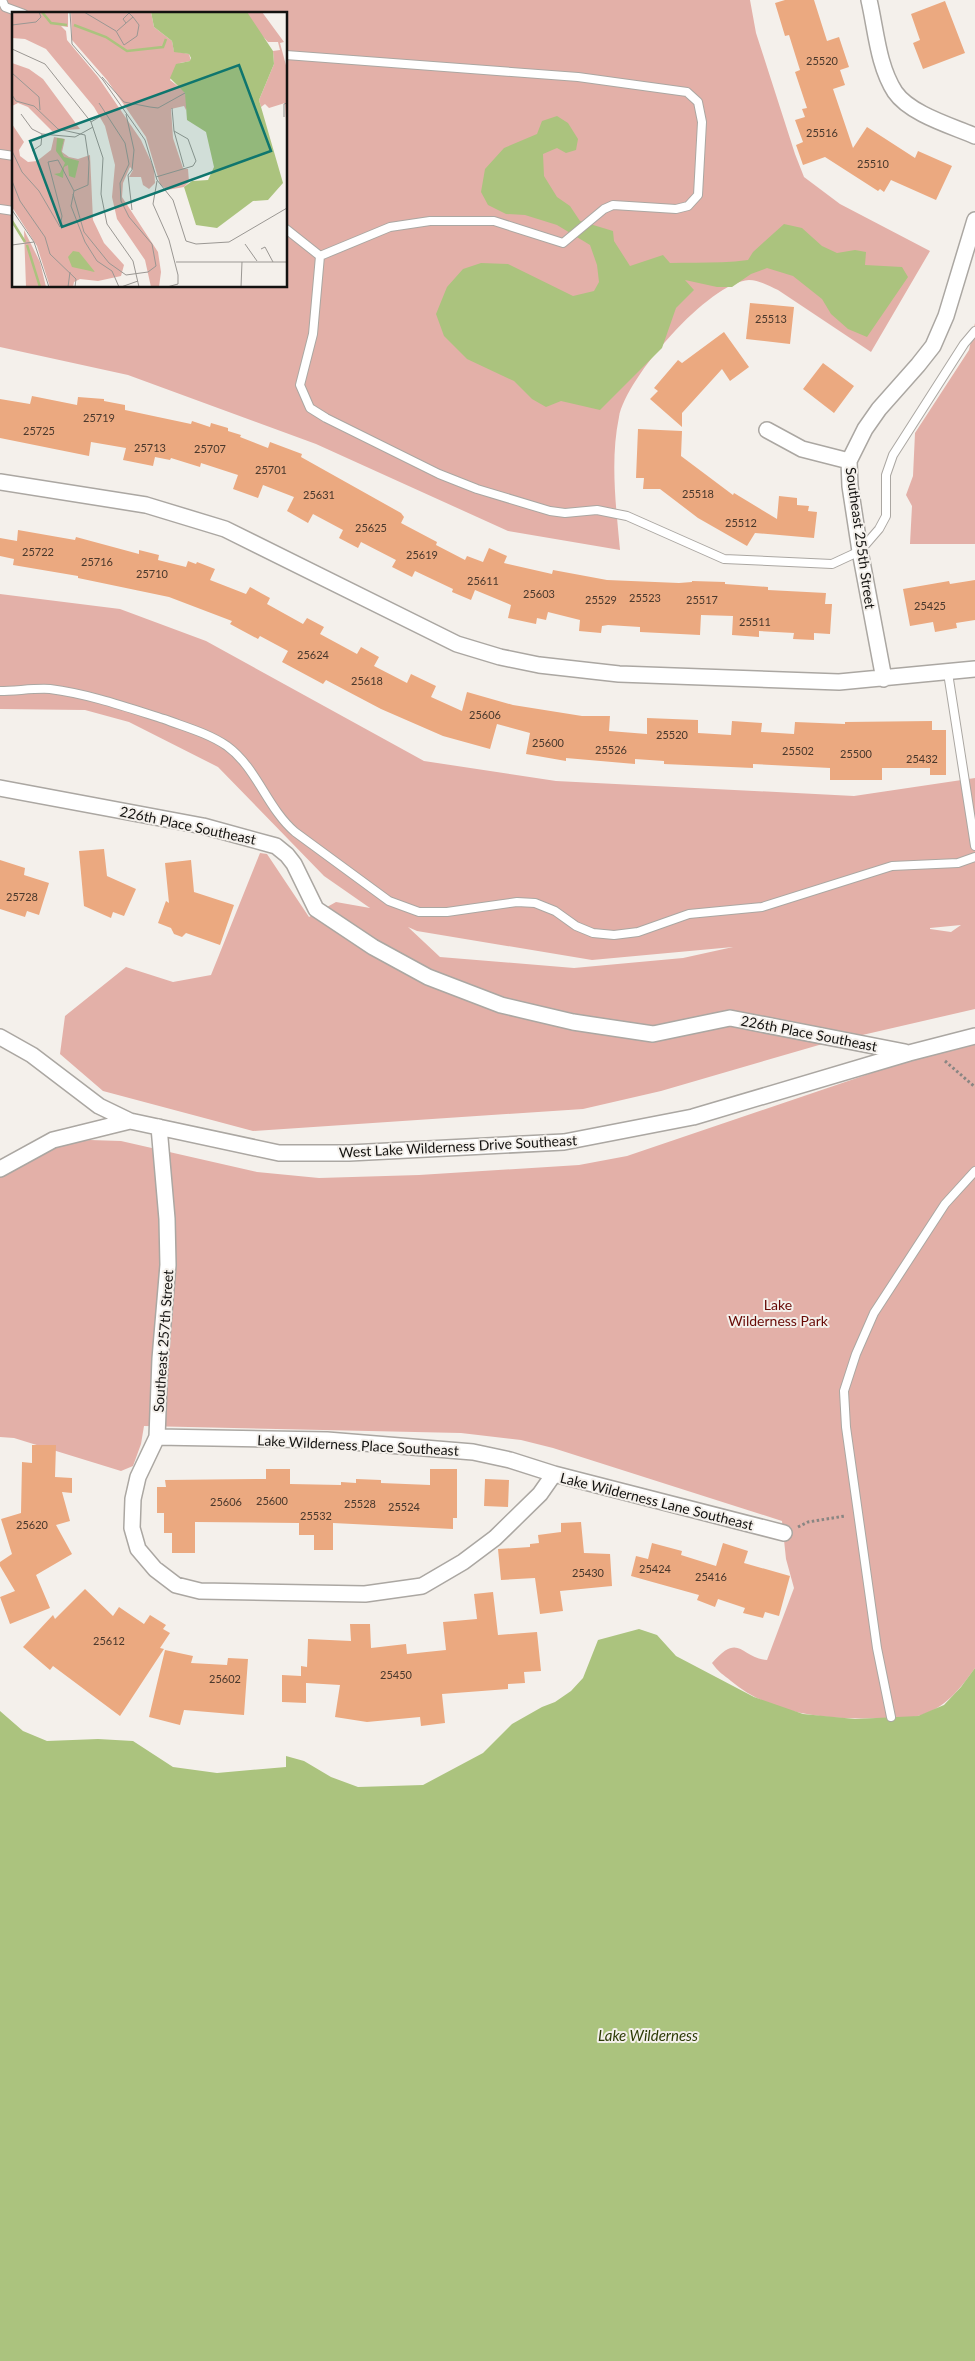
<svg xmlns="http://www.w3.org/2000/svg" width="975" height="2361" font-family="Lato,sans-serif">
<style>
.green{fill:#e3b0a8;fill-rule:evenodd}
.water{fill:#abc37e}
.building{fill:#eba980}
.lines{fill:none;stroke-linecap:round;stroke-linejoin:round}
.service-casing{stroke:#aba7a2;stroke-width:10}
.minor-casing{stroke:#aba7a2;stroke-width:18}
.path{stroke:#898683;stroke-width:3;stroke-dasharray:2.5 2.5;stroke-linecap:butt}
.service{stroke:#fff;stroke-width:8}
.minor{stroke:#fff;stroke-width:15}
.labels{text-anchor:middle;dominant-baseline:central;stroke-width:4;stroke-linejoin:round;paint-order:stroke}
.number-label{font-size:11px;fill:#49382c}
.street-label{font-size:14px;fill:#131210;stroke:#f4f0eb}
.park-label{font-size:14px;fill:#670a06;stroke:#f4f0eb}
.water-label{font-size:15px;font-style:italic;fill:#2d3b07;stroke:#f4f0eb}
.inset-river{fill:none;stroke:#abc37e;stroke-width:2.5}
.inset-road{fill:none;stroke:#9a9793;stroke-width:1}
.view{fill:#0f766e;fill-opacity:0.15;stroke:#0f766e;stroke-width:2.5}
.inset-edge{fill:none;stroke:#131210;stroke-width:2.5}
</style>
<rect width="100%" height="100%" fill="#f4f0eb"/>
<!-- green -->
<path class="green" d="M0,0H750L756,33L795,154L804,177L840,204L930,251L871,352L778,290C769,286 759,280 749,280C709,282 626,378 619,417C610,460 616,506 620,550L508,531L316,444L128,375L0,347ZM14,14H286V286H14Z
M975,323V544H910L912,506L906,495L913,476L915,433L969,350Z
M0,594L120,609L206,641L424,761L556,781L854,796L975,778V1009L819,1045L661,1091L583,1109L253,1131L103,1091L60,1054L65,1016L126,967L173,982L211,975L260,853L267,854L309,917L336,902L370,908L324,876L218,767L129,722L85,710L0,709ZM961,925L951,932L930,929V928ZM408,927L417,931L592,960L733,947L683,958L574,968L440,957Z
M975,1044V1668C960,1689 945,1709 918,1716C908,1719 895,1717 884,1718C831,1720 773,1716 731,1681C724,1675 718,1672 712,1663C740,1631 740,1658 767,1660L794,1588L786,1559L782,1521L553,1448L521,1440L461,1433L144,1426L141,1444L133,1466L121,1471L14,1438L0,1437V1177L44,1150L74,1142L90,1140L121,1141L257,1172L319,1178L419,1175L579,1165L627,1156L907,1061Z"/>
<!-- water -->
<path class="water" d="M557,116L568,123L578,139L576,150L566,153L557,148L543,154L544,176L557,197L570,206L580,221L613,231L614,241L630,266L663,255L670,263C696,262 722,264 748,260L753,252L784,224L802,228L822,246L837,253L855,250L866,252L865,265L902,267L908,277L867,337L848,329L831,314L822,299L793,276L767,268L751,274L732,287H717L685,280L694,290L676,308L662,348L600,410L561,401L546,407L532,399L514,381L467,359L444,336L436,314L447,287L463,269L481,263L508,264L573,296L594,291L599,282L597,265L590,245L557,225L525,215L506,214L488,205L481,192L485,169L504,148L537,134L542,121Z
M639,1629L657,1635L676,1656L754,1697L803,1714L855,1719L918,1716L944,1705L961,1687L975,1668V2361H0V1711L23,1731L47,1741L98,1739L133,1741L173,1767L217,1773L286,1767V1756L304,1761L331,1777L358,1787L423,1785L483,1753L512,1724L542,1707L555,1702L571,1691L583,1678L598,1640Z"/>
<!-- building -->
<path class="building" d="M785,0H814L827,41L839,37L849,67L840,70L845,85L833,89L853,148L867,127L915,158L918,151L952,166L936,200L891,180L884,192L880,189L878,191L825,157L803,165L796,145L803,142L795,120L805,117L802,109L807,108L795,72L800,70L789,35L785,36L775,3Z
M945,1L965,53L923,69L913,43L920,40L911,14Z
M750,303L794,307L790,344L746,339Z
M724,332L749,367L730,381L722,369L682,413V427L650,399L658,391L654,388L678,360L682,363Z
M823,363L854,386L834,413L803,389Z
M32,396L77,405L78,397L104,399V401L125,405V410L191,424L192,421L210,427L211,423L228,428V431L241,435L240,437L268,448L270,442L302,454L301,457L401,513L404,517L401,523L437,542L436,545L465,560L467,556L483,562L489,548L507,556L504,563L552,574L553,570L607,580L679,583L692,582V581L725,582V584L768,587V590L826,593L825,604H832L830,634L814,633V640L793,639L794,633L759,631V637L732,635L733,616L701,615L700,635L640,632V627L608,625L602,626L601,633L579,631L580,620L548,612L546,620L537,618L536,624L508,618L511,605L475,590L471,600L452,592L453,589L415,571L412,577L392,567L396,560L361,542L358,548L339,538L343,530L313,514L308,523L287,511L294,497L263,485L258,498L233,489L238,475L201,463L200,467L171,458L170,460L155,457L153,466L123,460L126,448L91,442L89,456L0,438V399L30,404Z
M638,429L682,431L681,456L733,495L734,493L777,519L779,496L797,498V505L809,506L808,511L817,512L814,538L755,533L747,546L698,518L660,489H643L644,478H636Z
M18,530L75,540L76,537L139,554V550L159,555L158,560L186,567L188,561L196,564L197,562L215,569L210,580L246,594L250,587L270,598L267,604L303,624L307,618L324,627L320,634L357,654L361,647L379,657L374,666L407,683L411,674L436,686L431,697L462,711L467,692L513,705L582,716H610L609,731L647,734V718L698,720V733L731,735L732,721L762,723L761,732L794,734L795,722L845,724V722L932,721V730H946V775H930V768H882V780H830V768L753,764V768L664,764V761L635,759V764L566,758V761L526,754L530,733L497,724L490,749L443,736L381,709L326,680L323,684L282,662L288,651L260,636L258,639L230,624L232,621L169,597L78,578V576L13,565L14,559L0,556V538L17,541Z
M975,580V620L956,623L957,628L935,632L933,622L910,626L903,589L949,581L950,584Z
M104,849L107,876L136,889L124,916L113,912L111,918L84,906L79,851Z
M0,860L25,868L24,875L49,883L39,915L27,911L25,917L0,909Z
M191,860L194,892L234,905L220,945L186,933L182,937L174,934L171,928L158,923L166,901L169,903L165,863Z
M32,1445H56L55,1477L72,1478V1493L62,1492L70,1521L56,1525L72,1554L36,1575L50,1608L10,1624L0,1597L15,1591L0,1566V1562L12,1554L1,1519L21,1513L22,1462L32,1463Z
M266,1469H290V1484L341,1485V1482L356,1483V1479L381,1480V1483L430,1485V1469H457V1518H453V1529L333,1523V1550H314V1535H299V1523L195,1522V1553H172V1533H164V1513H157V1487H166L165,1480L266,1479Z
M485,1479L509,1480L508,1507L484,1506Z
M581,1522L584,1553L610,1554L612,1586L560,1591L563,1611L540,1614L535,1578L501,1580L498,1549L530,1547V1544L539,1543L538,1535L561,1532V1523Z
M652,1543L682,1551L681,1555L716,1566L723,1543L748,1551L744,1563L790,1576L779,1616L765,1612L763,1618L743,1613L745,1608L718,1599L715,1607L697,1600L699,1595L631,1576L636,1556L648,1559Z
M85,1589L113,1616L119,1607L144,1624L150,1615L166,1625L163,1629L170,1633L160,1648L164,1649L120,1716L53,1666L50,1670L23,1647L53,1615L55,1619Z
M493,1592L498,1635L537,1632L541,1671L524,1672L525,1683L508,1684V1689L442,1694L445,1723L421,1726L420,1717L367,1722L335,1717L340,1685L306,1683V1703L282,1702V1675L301,1676V1666L307,1667L308,1639L351,1641L350,1624H370L371,1648L406,1644L407,1654L446,1650L443,1622L477,1619L474,1594Z
M165,1650L193,1656L191,1663L227,1665L228,1658L248,1659L244,1715L184,1710L180,1725L149,1717Z"/>
<g class="lines">
<defs>
<path id="service" d="M2,0L5,7L24,14
M286,55L578,77L687,92L698,102L702,122L698,195L688,206L676,209L613,205L604,209L563,243L494,221H430L390,227L320,256
M0,154L14,156
M0,209L14,211
M286,229L320,256L313,334L300,385L310,408L326,418L439,474L477,489L550,511L565,513L597,510L627,516L724,559L832,564L860,551L879,529L886,516V475L893,455L964,344L975,331
M948,673L975,846
M0,691C16,691 34,688 50,689C89,694 126,707 164,719C185,727 208,733 227,746C257,768 267,808 295,832L389,901L419,912H447L517,902L535,903L555,911L576,926L593,933L614,935L638,932L689,914L762,907L892,866L958,863L975,857
M891,1717L877,1648L846,1427L844,1391L856,1354L874,1313L945,1204L975,1171"/>
<path id="minor" d="M869,0C876,30 878,66 895,92C910,114 952,126 975,136
M767,430L802,449L849,461
M0,482L146,505L225,529L457,644L500,657L539,665L619,674L839,682L975,669
M884,679L860,551L850,486L849,461L865,429L879,409L918,365L933,346L946,316L975,220
M0,788L203,826L276,846L287,855L294,864L316,909L373,947L428,977L501,1005L573,1022L653,1034L730,1018L905,1052
M0,1037L32,1055L99,1106L130,1121
M159,1127L167,1219L168,1265L160,1359L157,1437L138,1477L133,1499L132,1528L138,1549L155,1569L176,1585L200,1591L365,1594L422,1586L463,1562L495,1538L540,1494L554,1474L784,1533
M0,1169L53,1140L130,1121L279,1153H349L564,1142L693,1117L909,1053L975,1036
M157,1437L327,1440L473,1452L510,1460L554,1474"/>
</defs>
<!-- service casing -->
<use href="#service" class="service-casing"/>
<!-- minor casing -->
<use href="#minor" class="minor-casing"/>
<!-- path -->
<path class="path" d="M945,1061L975,1087
M798,1527L808,1522L845,1516"/>
<!-- service -->
<use href="#service" class="service"/>
<!-- minor -->
<use href="#minor" class="minor"/>
</g>
<g class="labels">
<!-- number labels -->
<g class="number-label">
<text x="822" y="60">25520</text>
<text x="822" y="132">25516</text>
<text x="873" y="163">25510</text>
<text x="771" y="318">25513</text>
<text x="99" y="417">25719</text>
<text x="39" y="430">25725</text>
<text x="150" y="447">25713</text>
<text x="210" y="448">25707</text>
<text x="271" y="469">25701</text>
<text x="698" y="493">25518</text>
<text x="319" y="494">25631</text>
<text x="741" y="522">25512</text>
<text x="371" y="527">25625</text>
<text x="38" y="551">25722</text>
<text x="422" y="554">25619</text>
<text x="97" y="561">25716</text>
<text x="152" y="573">25710</text>
<text x="483" y="580">25611</text>
<text x="539" y="593">25603</text>
<text x="645" y="597">25523</text>
<text x="601" y="599">25529</text>
<text x="702" y="599">25517</text>
<text x="930" y="605">25425</text>
<text x="755" y="621">25511</text>
<text x="313" y="654">25624</text>
<text x="367" y="680">25618</text>
<text x="485" y="714">25606</text>
<text x="672" y="734">25520</text>
<text x="548" y="742">25600</text>
<text x="611" y="749">25526</text>
<text x="798" y="750">25502</text>
<text x="856" y="753">25500</text>
<text x="922" y="758">25432</text>
<text x="22" y="896">25728</text>
<text x="272" y="1500">25600</text>
<text x="226" y="1501">25606</text>
<text x="360" y="1503">25528</text>
<text x="404" y="1506">25524</text>
<text x="316" y="1515">25532</text>
<text x="32" y="1524">25620</text>
<text x="655" y="1568">25424</text>
<text x="588" y="1572">25430</text>
<text x="711" y="1576">25416</text>
<text x="109" y="1640">25612</text>
<text x="396" y="1674">25450</text>
<text x="225" y="1678">25602</text>
</g>
<!-- street labels -->
<g class="street-label">
<text transform="translate(861 538) rotate(82)">Southeast 255th Street</text>
<text transform="translate(188 825) rotate(12)">226th Place Southeast</text>
<text transform="translate(809 1033) rotate(11)">226th Place Southeast</text>
<text transform="translate(458 1146) rotate(-3)">West Lake Wilderness Drive Southeast</text>
<text transform="translate(163 1341) rotate(-86)">Southeast 257th Street</text>
<text transform="translate(358 1445) rotate(3)">Lake Wilderness Place Southeast</text>
<text transform="translate(657 1501) rotate(14)">Lake Wilderness Lane Southeast</text>
</g>
<!-- park labels -->
<g class="park-label">
<text x="778" y="1304">Lake<tspan x="778" dy="16">Wilderness Park</tspan></text>
</g>
<!-- water labels -->
<g class="water-label">
<text x="648" y="2035">Lake Wilderness</text>
</g>
</g>
<!-- overview -->
<g transform="translate(12 12)">
<rect width="275" height="275" fill="#f4f0eb"/>
<path d="M0,0H56V15L49,14L54,19L55,28L86,65L129,128L142,156L143,171L137,177L131,173L129,165H117L121,158L118,155L111,171L110,185L146,240L149,260L147,275H139L133,248L105,207L100,185L103,153L93,114L82,95L34,37L13,27L0,26ZM59,0H139L142,15L160,29L162,39L177,42L179,49L168,51L158,68L172,79L176,89L174,98L172,94L159,97L161,126L171,156L176,157L177,170L172,175L155,178L148,172L134,125L95,68L60,28ZM234,0H250L272,30L268,31L275,57V127L273,91L257,96L253,92L249,95L247,88L262,52L261,39L268,38L266,30H256L244,17ZM0,51L17,57L31,67L68,117L40,119L16,95L6,91L0,94ZM0,112L12,130L7,138L8,144L16,150L25,149L39,138L42,125L53,127L50,140L57,145L66,147L78,143L81,208L92,231L112,253L109,264L86,269L68,267L62,270L61,275H38L25,234L0,195ZM12,218L28,250L34,275H14Z" fill="#e3b0a8"/>
<path d="M139,0H235L261,39L262,52L247,88L271,171L256,188L241,189L205,216L184,213L172,175L180,169L196,168L202,155L194,120L175,108L173,81L158,66L164,52L178,49L179,46L177,42L162,40L160,29L142,15ZM45,126L52,127L49,139L52,145L67,149L63,166L57,164L56,153L52,155L51,166L42,162L48,161L53,151L44,139ZM61,239L67,240L83,260L60,255L56,245Z" fill="#abc37e"/>
<path class="inset-river" d="M30,0L39,11L55,13M62,13L94,25L115,39L151,35L154,27M0,209L13,230M15,233L28,275"/>
<path class="inset-road" d="M58,0L60,32L91,68L133,128L145,168L161,188L174,229L184,232L217,230L275,196M72,0L104,19L112,33L125,24L127,13L121,5L105,19M114,11L111,7L117,1L121,5M0,13L24,10L29,5L27,0M0,37L33,52L79,110L91,146L89,182L95,212L121,249L127,275M0,61L27,85L28,98M90,65L112,90L138,95L146,96L173,81M0,83L4,89L22,94L46,117L73,123L77,150L76,173L62,179L59,194L73,230L85,249L100,259L107,275M9,102L20,117L30,122L63,125L81,115M114,102L122,138L120,158L116,163L120,198M272,105V92L275,91M79,110L94,101M162,119L172,155M0,139L10,160L27,179L48,215L50,204L36,150L46,148L62,179M20,139L29,133L30,122M144,165L181,154L184,149L176,127L162,119L160,96M0,169L8,189L33,225L38,242L64,267L63,275M145,169L141,192L157,228L166,263V272L155,275M61,182L72,220L97,251L114,263L136,260L144,254L140,232L117,205L109,189L108,171L117,152L113,131L87,91M0,198L22,230L37,275M233,232L245,249M0,233L22,230M249,237L253,235L261,250M164,250H275M56,275L58,260M109,275L126,269M229,275L230,250"/>
<path class="view" d="M227,53L259,139L50,215L18,129Z"/>
<rect width="275" height="275" class="inset-edge"/>
</g>
</svg>
